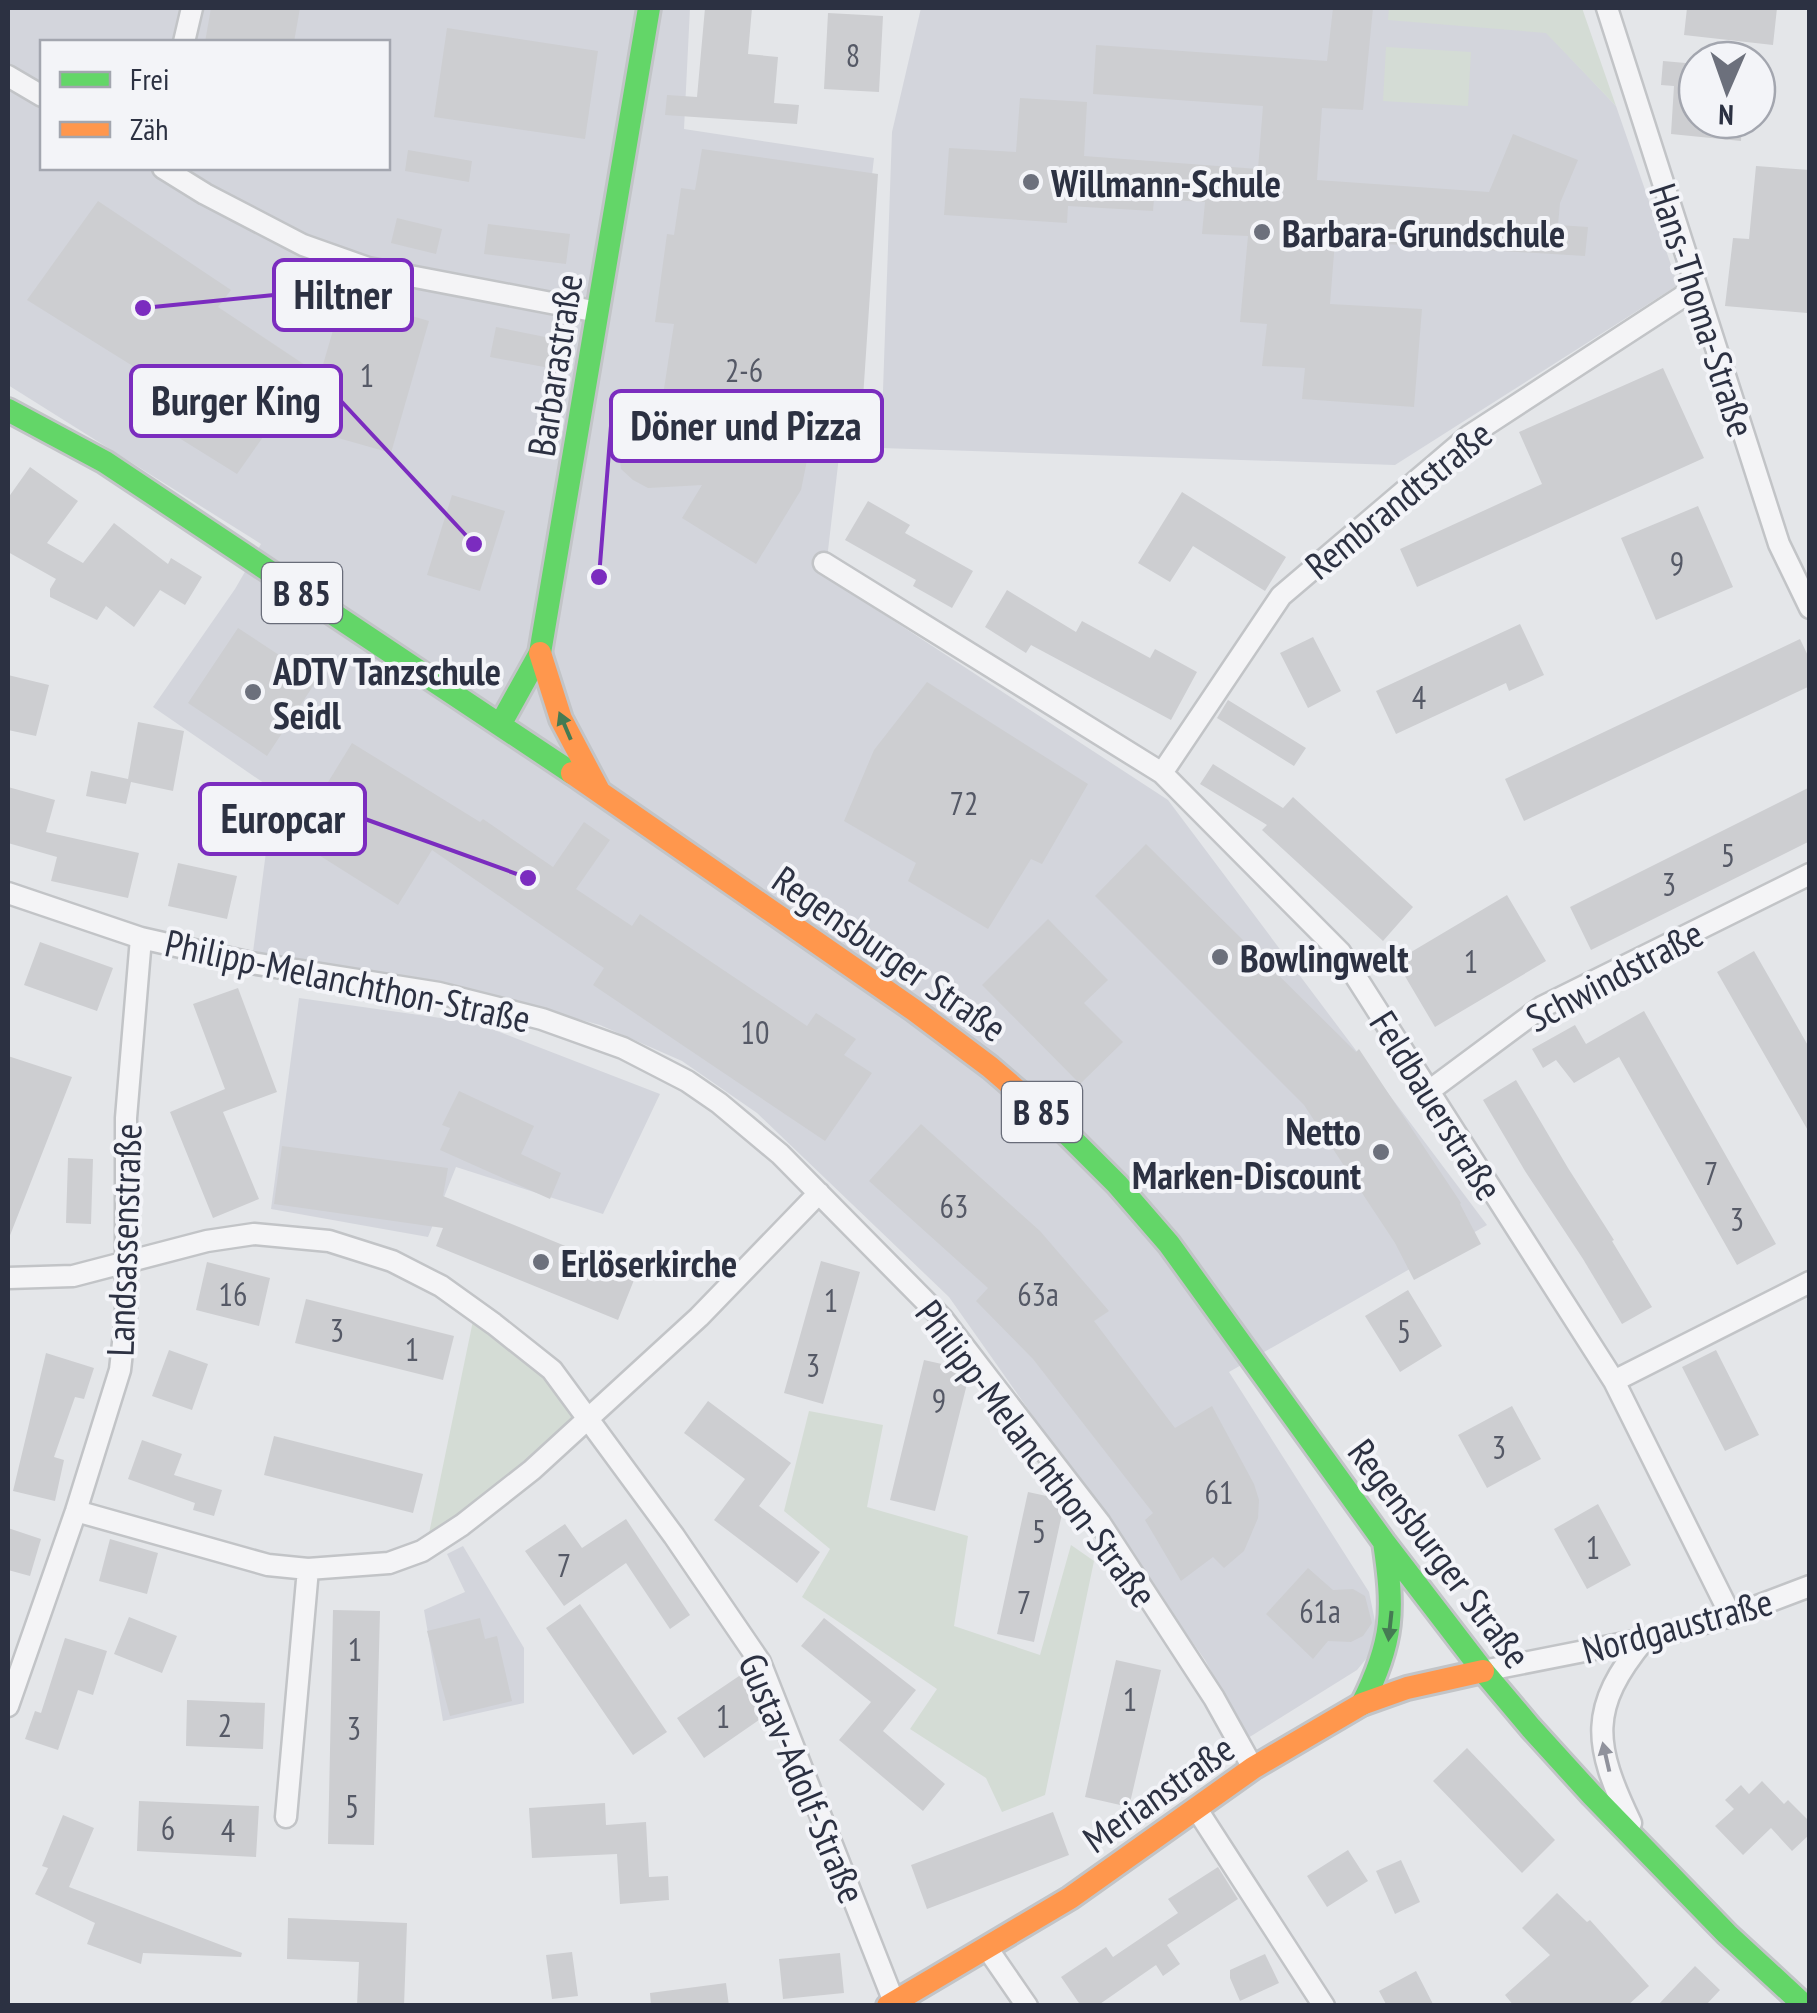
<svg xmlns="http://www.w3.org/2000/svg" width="1817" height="2013" font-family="'PT Sans Narrow',sans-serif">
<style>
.built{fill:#d3d5dc;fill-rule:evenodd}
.green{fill:#d4dcd5}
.building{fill:#cdced1}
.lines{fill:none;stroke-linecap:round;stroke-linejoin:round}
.street-casing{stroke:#c2c4c7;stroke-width:25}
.fast-casing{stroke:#c2c4c7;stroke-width:28}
.slow-casing{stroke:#c2c4c7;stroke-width:28}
.street{stroke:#f4f4f6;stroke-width:20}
.fast{stroke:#63d668;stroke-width:22}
.slow{stroke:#ff974d;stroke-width:22}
.oneway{fill:#457b53}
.oneway2{fill:#90929c}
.poi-dot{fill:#6c707c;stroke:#f3f4f8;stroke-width:4}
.labels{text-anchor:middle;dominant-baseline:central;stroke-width:8;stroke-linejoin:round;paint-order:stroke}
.number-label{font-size:32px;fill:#555966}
.shield{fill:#f3f4f8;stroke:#686c79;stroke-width:2.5}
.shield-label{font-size:35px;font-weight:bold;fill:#2c3142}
.poi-label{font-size:38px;font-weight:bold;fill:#2c3142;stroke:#f3f4f8;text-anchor:start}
.street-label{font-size:38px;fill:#2c3142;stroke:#f3f4f8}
.leader{fill:none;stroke:#7b2cbf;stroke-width:4}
.callout-dot{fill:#7b2cbf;stroke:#f3f4f8;stroke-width:4}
.callout{fill:#f3f4f8;stroke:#7b2cbf;stroke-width:4}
.callout-label{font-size:40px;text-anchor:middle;font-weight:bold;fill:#2c3142}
</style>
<rect width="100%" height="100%" fill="#e4e6e9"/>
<!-- built -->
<path class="built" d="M8,8H690L684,129L874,158L825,576L1168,800L1487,1225L1229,1372L1369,1592L1377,1631L1371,1653L1357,1670L1248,1738L1205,1660L949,1297L757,1113L682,1061L600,1025L442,983L253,952L274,790L153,707L235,589L261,544L8,385ZM42,42H388V168H42Z
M921,8H1549L1547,33L1616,106L1678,285L1395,465L881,448L892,132Z
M299,998L476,1023L660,1094L603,1214L456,1167L428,1237L271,1209Z
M463,1546L524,1648V1703L443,1721L424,1610L465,1592L447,1554Z"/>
<!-- green -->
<path class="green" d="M1389,8H1582L1616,106L1546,33L1388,20Z
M1386,47L1471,52L1468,106L1383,101Z
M474,1316L550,1374L584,1418L427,1543Z
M809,1411L883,1425L867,1507L968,1536L954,1626L1040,1655L1071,1545L1094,1561L1045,1795L1002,1812L986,1778L910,1729L937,1689L802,1597L830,1549L784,1511Z"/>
<!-- building -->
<path class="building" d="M211,8H300L294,42H205Z
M705,8H752L748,54L778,57L774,103L799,105L797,124L665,115L667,95L697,97Z
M1333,8H1373L1363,110L1322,108L1317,180L1489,192L1513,134L1578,160L1560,203L1558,225L1588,227L1585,256L1335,241L1330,304L1422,309L1414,407L1302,399L1305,368L1262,366L1267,324L1240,322L1248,236L1202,234L1205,202L1154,199L1153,211L1068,206L1067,223L944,215L949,148L1016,152L1020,98L1087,102L1084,156L1258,169L1263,106L1093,94L1096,45L1327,61Z
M1687,8H1777L1773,45L1684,35Z
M828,13L883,16L879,92L824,89Z
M447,28L598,51L585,139L434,117Z
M1663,61L1697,64V120H1742L1741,141L1671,134L1674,86L1661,85Z
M702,149L878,174L861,428L815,421L801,490L756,564L682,518L702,485L648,488L633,480L621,469L619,452L626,434L638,424L659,421L674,324L655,322L667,234L674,235L681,188L695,190Z
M408,150L472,161L469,182L405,171Z
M1756,166L1810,170V289L1807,313L1725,306L1733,238L1749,239Z
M98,201L231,290L218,307L320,375L343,296L429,321L391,453L275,420L237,474L147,418L168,388L27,300Z
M397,218L442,229L436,254L391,243Z
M488,224L570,234L566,264L484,254Z
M496,327L560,340L555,369L490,357Z
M1663,368L1704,458L1417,587L1400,549L1542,484L1519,432Z
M30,467L78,501L47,543L83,563L114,523L168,564L171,558L202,577L185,605L160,590L134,627L106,606L97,620L50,597V589L56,579L8,552V498Z
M1182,492L1286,557L1265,591L1193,546L1170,582L1138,563Z
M452,495L505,511L480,591L427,575Z
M868,501L910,525L905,533L973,571L952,608L913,586L916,580L845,540Z
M1698,506L1733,587L1656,620L1621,538Z
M1007,590L1076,632L1082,621L1150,658L1155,649L1197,672L1171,720L1031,645L1026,653L985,627Z
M1520,624L1544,675L1509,691L1506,683L1396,734L1376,691Z
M238,628L317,680L267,756L188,703Z
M1313,637L1341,691L1308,708L1280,653Z
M1800,639L1810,660V686L1524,821L1505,779Z
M8,675L49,685L36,736L8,730Z
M927,682L1088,784L1042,864L1031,859L988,929L908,881L916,863L844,821L874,750Z
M1228,700L1306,748L1294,766L1217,718Z
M138,722L184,731L173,791L131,782L126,804L86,796L91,771L128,779Z
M352,743L480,822L483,819L553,867L584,822L610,840L576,889L632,926L640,914L807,1026L816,1013L856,1039L844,1055L872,1073L825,1141L593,985L604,968L432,850L398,905L314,852L333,821L291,795L337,802L322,792Z
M1213,764L1283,808L1293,797L1413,907L1383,941L1262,830L1267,825L1200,784Z
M8,787L55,800L46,832L139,853L128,898L51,881L57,857L8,843Z
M1810,787V841L1591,950L1570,907Z
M1146,844L1356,1052L1359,1049L1461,1203L1460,1204L1481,1244L1414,1280L1395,1243L1304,1105L1095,896Z
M178,863L237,876L227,919L168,906Z
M1507,895L1546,961L1435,1027L1396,961Z
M1048,919L1108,980L1084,1003L1123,1042L1080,1084L982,985Z
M40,942L113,968L97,1011L24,985Z
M1754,951L1810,1049V1134L1717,972Z
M238,988L277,1092L223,1112L259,1199L213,1218L170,1112L225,1089L193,1004Z
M1644,1011L1776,1244L1737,1265L1619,1057L1574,1083L1556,1060L1543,1068L1532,1049L1575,1025L1586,1044Z
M8,1056L72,1077L9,1238L8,1237Z
M1516,1080L1568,1168L1614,1240L1612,1241L1652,1307L1622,1324L1583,1259L1525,1171L1483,1100Z
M459,1091L534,1126L521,1154L561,1173L550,1199L440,1150L450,1128L442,1125Z
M921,1124L1040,1231L1109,1311L1094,1321L1175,1428L1212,1406L1254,1484L1259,1500L1258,1518L1244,1551L1224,1568L1213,1557L1181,1581L1145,1520L1153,1513L1033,1359L976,1301L988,1288L869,1181Z
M282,1146L448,1168L443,1196L636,1275L618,1320L436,1246L443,1228L274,1204Z
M68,1158L93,1159L91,1224L66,1223Z
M821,1261L860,1272L823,1404L784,1393Z
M207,1262L270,1278L259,1326L196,1310Z
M1408,1290L1442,1346L1400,1372L1365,1316Z
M306,1299L454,1336L443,1380L295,1343Z
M169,1350L208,1364L192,1410L152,1396Z
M1716,1350L1759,1435L1725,1451L1682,1367Z
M46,1353L94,1368L84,1399L75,1397L54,1457L64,1460L55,1501L13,1491Z
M924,1360L964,1369L969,1376L935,1511L890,1500Z
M708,1401L791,1463L759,1506L820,1552L797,1583L714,1520L745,1479L684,1433Z
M1512,1406L1541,1459L1487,1488L1458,1435Z
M274,1436L423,1474L413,1513L264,1475Z
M142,1440L182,1454L174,1475L222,1490L214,1516L193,1510L195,1503L128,1479Z
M1028,1492L1065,1500L1034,1642L997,1634Z
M1598,1504L1631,1565L1587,1589L1554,1529Z
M626,1519L690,1615L670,1629L626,1563L564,1606L525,1551L565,1524L582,1548Z
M8,1528L41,1539L30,1576L8,1570Z
M110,1539L158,1553L147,1594L99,1581Z
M1308,1568L1333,1590L1353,1589L1365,1596L1372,1623L1363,1636L1351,1642L1328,1641L1313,1659L1266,1614Z
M580,1604L667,1732L633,1755L546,1628Z
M333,1610L380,1611L374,1845L328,1844Z
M129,1617L177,1636L162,1673L114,1654Z
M480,1618L485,1639L497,1636L512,1701L450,1716L427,1631Z
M824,1618L916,1690L883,1731L945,1784L923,1811L839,1740L871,1702L801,1646Z
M65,1638L107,1651L93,1695L78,1690L58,1750L25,1739L35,1711L41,1713Z
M1116,1660L1161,1670L1129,1807L1085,1797Z
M742,1674L761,1702L766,1715L704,1758L677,1718Z
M187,1700L265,1703L263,1749L186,1746Z
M1467,1748L1555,1840L1522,1873L1433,1781Z
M1762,1781L1784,1804L1788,1800L1810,1822V1834L1792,1851L1771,1828L1743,1855L1715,1826L1734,1809L1725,1800L1741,1785L1749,1794Z
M139,1801L259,1806L256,1857L137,1851Z
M605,1803L606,1825L646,1822L649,1877L668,1876L669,1900L620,1904L617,1854L532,1858L529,1808Z
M1053,1812L1069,1855L927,1909L911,1865Z
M63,1815L94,1828L69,1887L242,1953L241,1957L143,1953L141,1964L87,1944L95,1923L35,1894L48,1868L42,1866Z
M1348,1850L1368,1881L1327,1907L1307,1876Z
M1401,1860L1420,1902L1395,1914L1376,1871Z
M1218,1867L1238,1899L1167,1945L1180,1964L1163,1976L1156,1965L1097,2006H1081L1061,1977L1106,1947L1113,1957L1178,1913L1168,1899Z
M1557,1893L1587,1922L1590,1920L1649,1986L1627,2006H1514L1505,1995L1550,1955L1522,1928Z
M288,1918L407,1923L404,2006H357L359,1962L287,1959Z
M572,1952L578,1996L552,1999L546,1955Z
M840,1953L844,1993L783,1999L779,1959Z
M1265,1954L1279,1983L1240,2001L1230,1978V1970Z
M1695,1966L1720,1990L1705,2006H1657Z
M1416,1971L1434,2006H1387L1379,1991Z
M726,1983L729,2006H651L650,1993Z"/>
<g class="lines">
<defs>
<path id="street" d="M1607,8L1779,544L1810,608
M184,42L192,8
M8,76L42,96
M163,168L205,194L303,245L368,268L598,312
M824,563L1162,773L1340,952L1614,1381L1731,1616
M1162,773L1281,596L1469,436L1696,288
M8,893L141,938L251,963L439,993L542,1019L623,1048L687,1081L719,1103L780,1154L942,1318L1100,1523L1214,1698L1253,1768
M1429,1091L1542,1007L1810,874
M8,1278L73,1276L207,1241L254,1234L329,1241L392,1261L441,1286L494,1324L552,1370L674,1536L760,1662L894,2002
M1614,1381L1810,1282
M76,1511L268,1565L308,1569L389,1563L422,1551L462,1525L532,1470L699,1317L819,1193
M1483,1671L1645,1639L1731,1616L1810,1586
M8,1706L76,1511L120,1370L126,1316V1118L141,938
M1196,1808L1324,2006
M286,1817L308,1569
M1631,1823C1593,1744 1588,1708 1645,1639
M987,1948L1027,2006"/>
<path id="fast" d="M8,410L105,462L572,773
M500,725L540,653L649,8
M1019,1092L1060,1127L1117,1184L1169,1244L1384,1542L1483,1671L1531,1728L1592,1795L1727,1934L1805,2006
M1362,1704C1394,1641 1394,1610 1384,1542"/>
<path id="slow" d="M540,653L561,719L598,789
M572,773L914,1010L990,1067L1019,1092
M888,2006L1070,1898L1253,1768L1362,1704L1407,1688L1483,1671"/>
</defs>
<!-- street casing -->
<use href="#street" class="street-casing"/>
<!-- fast casing -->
<use href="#fast" class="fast-casing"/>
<!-- slow casing -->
<use href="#slow" class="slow-casing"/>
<!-- street -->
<use href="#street" class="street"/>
<!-- fast -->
<use href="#fast" class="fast"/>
<!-- slow -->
<use href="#slow" class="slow"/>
</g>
<!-- one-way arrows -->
<defs><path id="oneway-solid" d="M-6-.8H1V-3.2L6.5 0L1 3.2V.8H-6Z" transform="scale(2.5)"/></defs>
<g class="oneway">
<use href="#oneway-solid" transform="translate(565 726) rotate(-113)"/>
<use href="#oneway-solid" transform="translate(1390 1626) rotate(96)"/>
</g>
<use class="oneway2" href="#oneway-solid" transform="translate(1606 1757) rotate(-103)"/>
<!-- markers -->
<g class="poi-dot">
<circle cx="1031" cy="182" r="10"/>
<circle cx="1262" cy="232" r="10"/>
<circle cx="253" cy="692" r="10"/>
<circle cx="1220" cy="957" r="10"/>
<circle cx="1381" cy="1152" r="10"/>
<circle cx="541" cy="1262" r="10"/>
</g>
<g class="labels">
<!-- number labels -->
<g class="number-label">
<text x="853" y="55">8</text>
<text x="744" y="370">2-6</text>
<text x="367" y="375">1</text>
<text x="1677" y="563">9</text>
<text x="1419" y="697">4</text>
<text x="964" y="803">72</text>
<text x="1728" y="855">5</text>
<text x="1669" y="884">3</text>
<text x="1471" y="961">1</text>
<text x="755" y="1032">10</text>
<text x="1711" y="1173">7</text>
<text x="954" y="1206">63</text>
<text x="1737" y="1219">3</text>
<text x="233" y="1294">16</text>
<text x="1038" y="1294">63a</text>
<text x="831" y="1300">1</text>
<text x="337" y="1330">3</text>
<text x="1404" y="1331">5</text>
<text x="412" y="1349">1</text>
<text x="813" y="1365">3</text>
<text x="939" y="1400">9</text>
<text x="1499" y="1447">3</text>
<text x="1219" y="1492">61</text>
<text x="1039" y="1531">5</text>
<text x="1593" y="1547">1</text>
<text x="564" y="1565">7</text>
<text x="1024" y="1602">7</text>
<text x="1320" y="1611">61a</text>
<text x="355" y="1649">1</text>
<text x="1130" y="1699">1</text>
<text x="723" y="1716">1</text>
<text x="225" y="1725">2</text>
<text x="354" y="1728">3</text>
<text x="352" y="1806">5</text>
<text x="168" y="1828">6</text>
<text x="228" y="1830">4</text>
</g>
<!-- shield labels -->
<g class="shield">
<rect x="262" y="563" width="80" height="60" rx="8"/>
<rect x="1002" y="1082" width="80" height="60" rx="8"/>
</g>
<g class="shield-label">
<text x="302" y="593">B 85</text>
<text x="1042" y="1112">B 85</text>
</g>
<!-- poi labels -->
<g class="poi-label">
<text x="1051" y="182">Willmann-Schule</text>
<text x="1282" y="232">Barbara-Grundschule</text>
<text x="273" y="670">ADTV Tanzschule<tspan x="273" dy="44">Seidl</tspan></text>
<text x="1240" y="957">Bowlingwelt</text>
<text x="1361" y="1130" text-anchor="end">Netto<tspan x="1361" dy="44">Marken-Discount</tspan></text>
<text x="561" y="1262">Erlöserkirche</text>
</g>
<!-- street labels -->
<g class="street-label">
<text transform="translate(1703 310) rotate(72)">Hans-Thoma-Straße</text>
<text transform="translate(554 365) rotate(-81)">Barbarastraße</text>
<text transform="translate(1398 499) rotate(-39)">Rembrandtstraße</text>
<text transform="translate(890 953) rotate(35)">Regensburger Straße</text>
<text transform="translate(1614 975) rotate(-28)">Schwindstraße</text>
<text transform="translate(348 980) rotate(12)">Philipp-Melanchthon-Straße</text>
<text transform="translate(1437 1105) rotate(58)">Feldbauerstraße</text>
<text transform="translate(123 1240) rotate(-88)">Landsassenstraße</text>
<text transform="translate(1037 1453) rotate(53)">Philipp-Melanchthon-Straße</text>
<text transform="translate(1440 1553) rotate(53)">Regensburger Straße</text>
<text transform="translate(1677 1625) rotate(-15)">Nordgaustraße</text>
<text transform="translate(803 1778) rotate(67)">Gustav-Adolf-Straße</text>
<text transform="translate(1158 1793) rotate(-35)">Merianstraße</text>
</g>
</g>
<!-- callouts -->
<path class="leader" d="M143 308L274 295M474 544L341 401M599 577L611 426M528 878L365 819"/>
<g class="callout-dot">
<circle cx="143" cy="308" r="10"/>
<circle cx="474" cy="544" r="10"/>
<circle cx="599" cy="577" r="10"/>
<circle cx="528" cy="878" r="10"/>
</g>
<g class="callout">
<rect x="274" y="260" width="138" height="70" rx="10"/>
<rect x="131" y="366" width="210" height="70" rx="10"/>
<rect x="611" y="391" width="271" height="70" rx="10"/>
<rect x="200" y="784" width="165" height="70" rx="10"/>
</g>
<g class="callout-label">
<text x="343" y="309">Hiltner</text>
<text x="236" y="415">Burger King</text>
<text x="746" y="440">Döner und Pizza</text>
<text x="283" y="833">Europcar</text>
</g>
<!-- border -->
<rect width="1817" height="2013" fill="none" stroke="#2c3142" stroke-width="20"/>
<!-- legend -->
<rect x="40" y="40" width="350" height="130" fill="#f3f4f8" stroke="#a3a6af" stroke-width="2.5"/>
<rect x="60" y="72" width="50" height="15" fill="#63d668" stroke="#a3a6af" stroke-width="2.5"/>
<text x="130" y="90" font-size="30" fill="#2c3142">Frei</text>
<rect x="60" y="122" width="50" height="15" fill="#ff974d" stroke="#a3a6af" stroke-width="2.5"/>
<text x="130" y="140" font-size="30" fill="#2c3142">Zäh</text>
<!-- north arrow -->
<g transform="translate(1727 90) rotate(182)"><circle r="48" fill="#f3f4f8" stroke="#a3a6af" stroke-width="2.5"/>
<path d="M0-8L18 38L0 25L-18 38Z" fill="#6c707c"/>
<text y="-15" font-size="28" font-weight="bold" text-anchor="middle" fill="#2c3142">N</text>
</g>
</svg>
